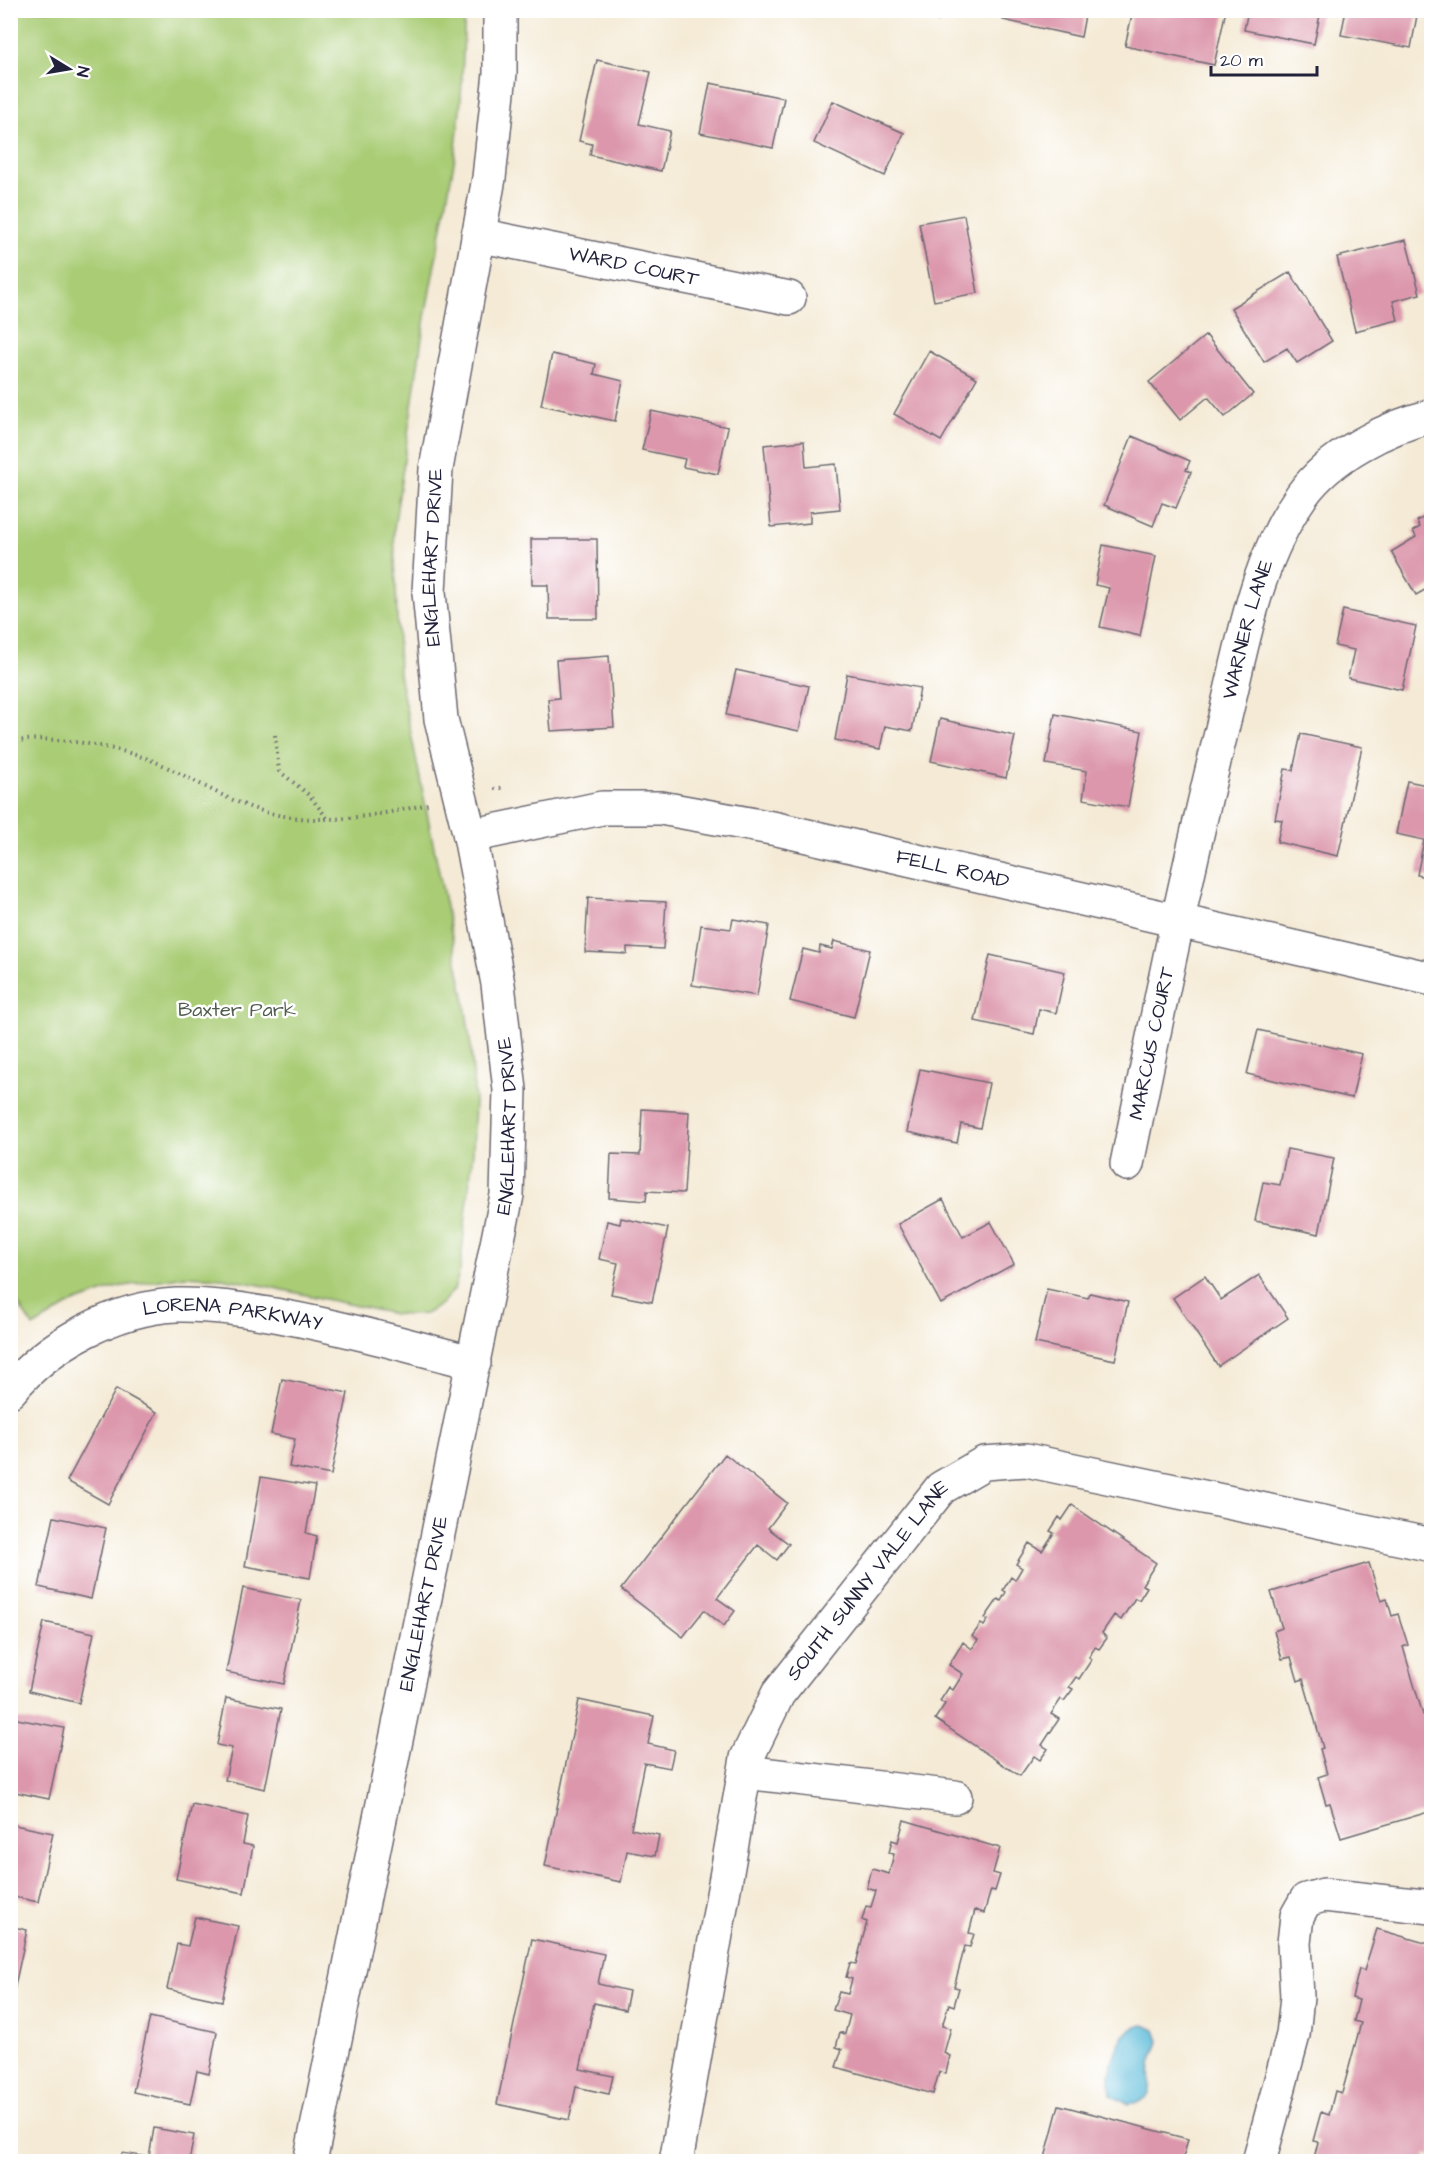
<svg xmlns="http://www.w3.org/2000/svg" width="1442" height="2172" font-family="'Architects Daughter',sans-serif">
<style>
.green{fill:#a9cc75;stroke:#667758;stroke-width:1.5}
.water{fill:#5bbbd9;stroke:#3e6e8a;stroke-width:1.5}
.building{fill:#dc97ac}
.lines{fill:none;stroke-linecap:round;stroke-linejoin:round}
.minor-casing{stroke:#6c6871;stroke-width:36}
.path{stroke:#6c6871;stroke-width:4;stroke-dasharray:1.5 4.5;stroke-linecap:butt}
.minor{stroke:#fff;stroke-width:33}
.labels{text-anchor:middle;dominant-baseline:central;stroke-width:5;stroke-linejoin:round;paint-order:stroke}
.street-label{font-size:20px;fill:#22223b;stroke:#fff}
.park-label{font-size:20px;fill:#515e4f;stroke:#fff}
</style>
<rect width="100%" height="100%" fill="#fff"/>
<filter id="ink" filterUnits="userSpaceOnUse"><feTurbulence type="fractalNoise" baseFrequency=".0167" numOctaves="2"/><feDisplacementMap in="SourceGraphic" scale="12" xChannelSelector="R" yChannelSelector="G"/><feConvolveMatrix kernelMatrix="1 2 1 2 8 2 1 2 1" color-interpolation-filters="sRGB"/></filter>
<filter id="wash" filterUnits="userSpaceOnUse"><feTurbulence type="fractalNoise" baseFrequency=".008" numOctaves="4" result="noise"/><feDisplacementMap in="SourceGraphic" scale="24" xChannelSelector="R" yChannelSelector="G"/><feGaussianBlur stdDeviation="1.35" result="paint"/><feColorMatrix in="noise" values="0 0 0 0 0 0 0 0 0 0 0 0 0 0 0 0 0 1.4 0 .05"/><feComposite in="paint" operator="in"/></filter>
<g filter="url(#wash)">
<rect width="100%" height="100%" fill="#f4ead5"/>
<!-- green -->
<path class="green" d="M11,10L465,11L461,100L455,157L425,317L394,529L399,674L464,996L471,1047L475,1101L473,1152L460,1270L454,1290L440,1305L425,1314L410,1315L394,1314L265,1286L222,1278L185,1276L118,1287L71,1304L33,1327L11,1293Z"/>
<!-- water -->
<path class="water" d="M1144,2025L1155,2030L1159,2041C1157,2049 1152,2057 1151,2065C1148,2086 1159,2101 1127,2104L1111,2095C1107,2070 1116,2028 1144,2025Z"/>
<g id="blocks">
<!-- building -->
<path class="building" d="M920,10H944L938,21Z
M1006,10H1086L1081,37L1003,20Z
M1133,10H1226L1214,65L1125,46Z
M1248,10H1321L1314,44L1244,30Z
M1346,10H1418L1411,48L1341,35Z
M597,60L651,72L639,124L670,131L661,171L590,155L592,144L579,141Z
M710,83L784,98L773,148L700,133Z
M833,101L904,133L885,176L814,143Z
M964,215L978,293L934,301L919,223Z
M1406,240L1420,294L1393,301L1398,320L1355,331L1337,257Z
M1290,272L1332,341L1297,363L1287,348L1264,362L1231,308Z
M1206,335L1253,394L1225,417L1208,397L1180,420L1149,382Z
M929,351L977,378L941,441L894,414Z
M552,354L596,364L594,374L623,381L615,421L541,405Z
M651,411L728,427L718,474L683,467L685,459L642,450Z
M1132,436L1190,461L1186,470L1191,472L1176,508L1162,503L1153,526L1104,505Z
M804,441L806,467L836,464L840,509L810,512V523L771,527L764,445Z
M1432,513V586L1416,595L1391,552L1416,537L1413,531L1420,527L1417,521Z
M531,539H597L598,619H549L548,585H532Z
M1103,545L1156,556L1140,636L1100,627L1109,588L1095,585Z
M1343,610L1416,626L1402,690L1348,678L1354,650L1335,646Z
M609,656L614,727L551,731L548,699L559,698L556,660Z
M736,670L809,686L799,731L726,715Z
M847,674L920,688L912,731L885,726L880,749L835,740Z
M1055,714L1142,731L1128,807L1083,799L1087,771L1046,764Z
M940,719L1015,736L1006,778L931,761Z
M1301,734L1362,747L1338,856L1277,842L1282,820L1275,819L1285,769L1293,770Z
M1407,781L1432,786V878L1417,875L1424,840L1396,834Z
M588,898L666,902L663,949L627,947V954L585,952Z
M733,919L769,925L757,996L692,985L701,925L731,929Z
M834,941L870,950L854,1017L790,1001L803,949L819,953L820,946L832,949Z
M990,955L1065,972L1056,1013L1039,1009L1034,1034L975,1021Z
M1258,1030L1362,1054L1352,1098L1247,1074Z
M920,1069L989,1083L980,1128L961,1124L957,1143L907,1132Z
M642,1109L689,1112L684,1193L647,1191L646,1201L609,1198L611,1154L640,1155Z
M1287,1149L1334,1158L1319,1234L1255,1221L1263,1182L1280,1185Z
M943,1199L963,1237L991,1222L1014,1264L941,1304L898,1224Z
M621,1218L668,1228L652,1302L611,1294L618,1263L599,1259L607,1221L620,1224Z
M1259,1275L1288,1318L1218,1366L1173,1298L1205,1276L1221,1300Z
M1047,1289L1088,1298L1090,1293L1128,1302L1115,1360L1035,1343Z
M1432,1341V1355L1425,1345Z
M282,1379L348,1393L331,1475L289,1467L295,1439L271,1434Z
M116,1389L157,1412L108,1504L67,1481Z
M725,1454L787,1503L768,1528L789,1544L777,1560L758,1545L717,1598L735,1611L724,1626L704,1610L683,1637L621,1589Z
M261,1477L315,1486L306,1533L317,1536L310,1578L245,1566Z
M1072,1505L1156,1563L1142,1585L1147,1587L1139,1600L1135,1598L1121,1620L1114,1615L1102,1633L1107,1638L1099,1649L1095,1647L1089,1657L1092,1659L1079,1679L1076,1677L1069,1687L1073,1689L1064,1701L1061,1699L1051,1714L1059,1719L1042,1745L1048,1749L1040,1760L1034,1756L1020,1776L935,1719L945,1704L940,1701L949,1687L953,1690L963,1674L949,1665L963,1642L972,1649L978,1640L972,1636L981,1624L984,1626L988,1620L985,1618L998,1599L1001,1601L1006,1592L1003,1590L1011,1577L1015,1580L1022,1568L1016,1564L1029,1543L1042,1551L1054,1533L1050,1531L1059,1517L1062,1520Z
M54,1517L106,1528L91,1599L39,1587Z
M1369,1563L1381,1601L1387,1599L1392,1616L1398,1614L1408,1645L1403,1647L1423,1715L1429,1714L1432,1723V1772L1429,1773L1432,1811L1341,1838L1330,1803L1326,1804L1318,1777L1327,1774L1320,1749L1323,1748L1303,1679L1298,1681L1291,1657L1282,1659L1274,1631L1282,1628L1271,1592Z
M243,1588L301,1600L284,1684L226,1672Z
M44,1622L94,1633L79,1703L29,1691Z
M226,1698L281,1709L265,1789L225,1780L232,1748L217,1745Z
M579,1700L654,1716L648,1744L674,1750L670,1768L644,1763L631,1829L659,1835L655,1856L627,1851L621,1882L545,1866Z
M12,1718L64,1728L49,1799L10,1791Z
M192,1804L248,1816L243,1844L253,1846L244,1893L176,1879Z
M904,1820L1000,1848L993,1873L1000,1875L995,1891L991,1890L984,1913L975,1910L969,1933L974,1934L970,1947L965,1946L954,1987L959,1988L954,2006L949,2004L942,2026L951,2028L944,2053L950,2056L946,2073L939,2072L933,2094L836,2067L842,2049L836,2047L840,2032L845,2034L850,2015L833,2010L839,1992L848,1994L852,1979L846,1977L850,1963L856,1964L867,1922L862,1920L866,1906L871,1907L876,1891L867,1888L872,1869L889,1874L894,1854L889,1853L892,1840L898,1842Z
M10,1824L53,1833L38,1902L10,1896Z
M195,1917L238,1926L222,2001L167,1989L177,1944L188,1946Z
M10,1926L27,1930L12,2000H10Z
M1377,1929L1432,1945V2156L1427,2154L1425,2162H1313L1318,2142L1313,2141L1321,2112L1329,2115L1335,2091L1342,2093L1361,2023L1354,2021L1359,2000L1352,1998L1359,1969L1364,1971Z
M532,1939L604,1954L598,1984L629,1991L625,2010L594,2003L580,2069L613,2076L609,2094L576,2087L569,2120L497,2104Z
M150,2017L217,2032L209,2074L197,2071L190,2104L133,2092Z
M1059,2105L1188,2139L1182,2162H1056L1045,2158Z
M154,2128L194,2135L189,2162H120L122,2153L149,2157Z"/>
</g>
</g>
<g filter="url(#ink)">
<use href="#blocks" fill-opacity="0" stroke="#6c6871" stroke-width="1.5"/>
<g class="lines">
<defs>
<g id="minor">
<path id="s1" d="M478,235L789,298"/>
<path id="s2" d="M470,836L602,808H661L777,829L1432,979"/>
<path id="s3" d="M1127,1164C1157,1017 1187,870 1223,725C1243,645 1254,564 1302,495C1330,456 1386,427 1432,416"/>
<path id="s4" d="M10,1391C48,1344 115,1308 176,1305C211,1304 245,1310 280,1316C345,1328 410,1346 474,1363"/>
<path d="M745,1772L955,1797"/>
<path id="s5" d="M310,2162L507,1195L510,1090L498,984L470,836L441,719L429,592L436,469L489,178L500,73V10"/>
<path id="s6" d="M676,2162L747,1758L778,1694L941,1488L984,1463L1026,1460L1432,1545"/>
<path d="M1259,2162L1293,2035L1297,1997L1294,1943L1297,1916L1306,1900L1324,1895L1432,1907"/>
</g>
</defs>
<!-- minor casing -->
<use href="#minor" class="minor-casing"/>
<!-- path -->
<path class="path" d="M275,735L279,771L309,795L327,818
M10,743C45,732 124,748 158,763C198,781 239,809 284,816C331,824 382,815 428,804
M494,789L505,787"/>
<!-- minor -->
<use href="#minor" class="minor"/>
</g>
</g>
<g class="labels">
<!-- street labels -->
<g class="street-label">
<text stroke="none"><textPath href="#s1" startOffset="159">WARD COURT</textPath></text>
<text stroke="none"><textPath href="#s5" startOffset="1632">ENGLEHART DRIVE</textPath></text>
<text stroke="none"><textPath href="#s3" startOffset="548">WARNER LANE</textPath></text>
<text stroke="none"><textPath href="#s2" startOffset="492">FELL ROAD</textPath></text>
<text stroke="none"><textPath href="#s3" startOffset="123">MARCUS COURT</textPath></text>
<text stroke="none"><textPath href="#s5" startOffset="1056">ENGLEHART DRIVE</textPath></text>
<text stroke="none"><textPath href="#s4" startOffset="249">LORENA PARKWAY</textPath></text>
<text stroke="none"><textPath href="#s6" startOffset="626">SOUTH SUNNY VALE LANE</textPath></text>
<text stroke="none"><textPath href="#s5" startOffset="570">ENGLEHART DRIVE</textPath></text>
</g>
<!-- park labels -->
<g class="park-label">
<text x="237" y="1010">Baxter Park</text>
</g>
</g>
<!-- margin -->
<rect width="1442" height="2172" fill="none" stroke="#fff" stroke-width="36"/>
<!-- north arrow -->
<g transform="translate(69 69) rotate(101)" stroke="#ffffff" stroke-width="4.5" paint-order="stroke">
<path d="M0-4.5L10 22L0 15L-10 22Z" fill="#22223b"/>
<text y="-9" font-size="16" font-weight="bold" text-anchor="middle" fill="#22223b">N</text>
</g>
<!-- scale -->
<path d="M1211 66v9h106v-9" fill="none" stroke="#22223b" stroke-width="3"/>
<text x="1220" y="66" font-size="18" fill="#22223b" stroke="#ffffff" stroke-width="4.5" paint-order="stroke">20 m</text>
</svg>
